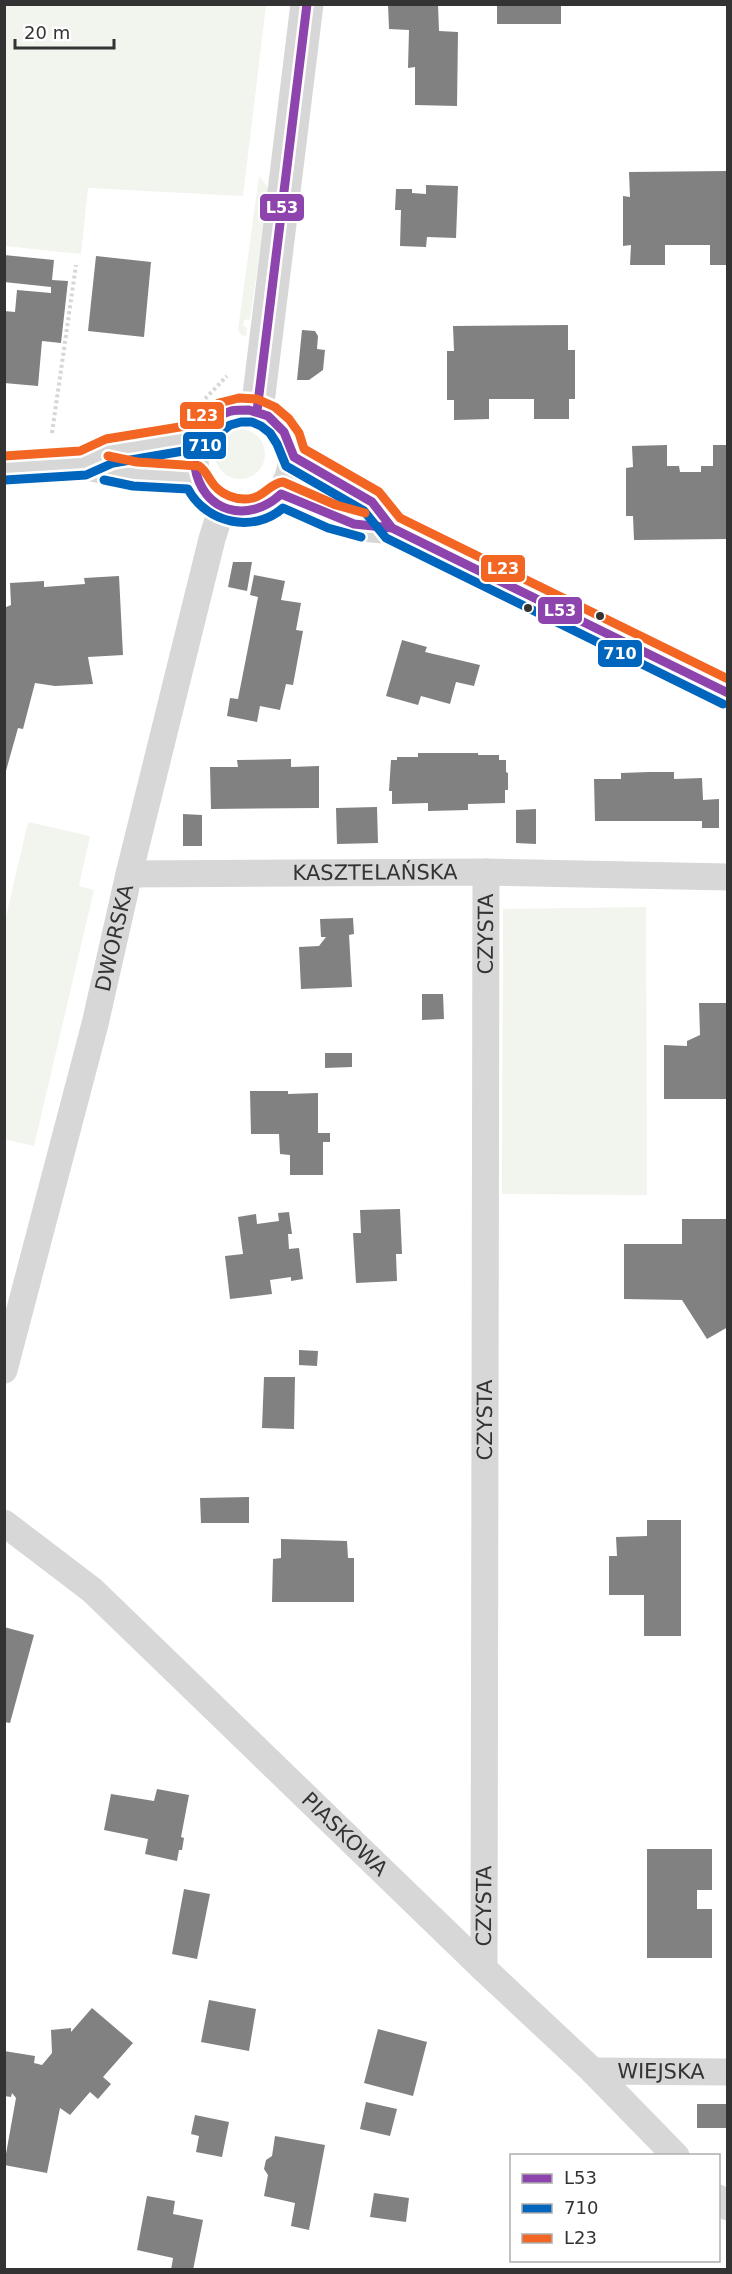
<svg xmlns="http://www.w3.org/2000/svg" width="732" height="2274" font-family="'DejaVu Sans',sans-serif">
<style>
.green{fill:#f1f5ed}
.building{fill:#818181}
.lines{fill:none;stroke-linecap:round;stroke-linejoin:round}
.path{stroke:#d6d6d6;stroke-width:4;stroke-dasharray:3 3;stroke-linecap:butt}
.minor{stroke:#d7d7d7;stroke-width:27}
.tertiary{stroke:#d7d7d7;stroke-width:33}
.bus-1-casing{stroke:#fff;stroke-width:14}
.bus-2-casing{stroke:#fff;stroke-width:14}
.bus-3-casing{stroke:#fff;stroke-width:14}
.bus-1{stroke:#8e44ad;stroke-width:9}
.bus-2{stroke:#0065bd;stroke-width:9}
.bus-3{stroke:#f26522;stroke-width:9}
.bus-dot{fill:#333;stroke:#fff;stroke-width:2}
.labels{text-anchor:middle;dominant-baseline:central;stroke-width:6;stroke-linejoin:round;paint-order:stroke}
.street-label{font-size:21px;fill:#333;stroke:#fff}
.line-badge{stroke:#fff;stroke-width:2}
.badge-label{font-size:16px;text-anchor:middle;font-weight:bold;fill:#fff}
</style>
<rect width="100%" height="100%" fill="#fff"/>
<!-- green -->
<path class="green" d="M4,5H266L243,196L88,188L81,254L5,246Z
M259,176L269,189L250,319L244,320L243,325L247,328L246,336L241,335L238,330Z
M215 454a25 25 0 1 1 50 0a25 25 0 1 1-50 0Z
M28,822L90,836L79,886L94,890L34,1146L4,1139L5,921Z
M646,907L647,1195L502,1194L503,909Z"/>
<!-- building -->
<path class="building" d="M388,4H438L439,31L458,32L457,106L415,105V67L408,68L409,30L389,29Z
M497,4H561V24H497Z
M728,171V265H710V245H665V265H630L631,245L623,246V196L630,197L629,172Z
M426,185L458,186L456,238L427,237L426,247L400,246L401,210H395L396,189H412V193L426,194Z
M4,255L54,260L52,280L68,281L61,343L42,341L38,386L4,383V311L15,312L17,290L51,293V287L4,282Z
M96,256L151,262L144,337L88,331Z
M568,325V350H575V399H569V419H534V399H489V419L454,420V400H447V351H454L453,326Z
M302,330L315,331L318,336L317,349L325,350L323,370L309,380H297Z
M667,445V466H679L680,472H701V466H713V445H728V539L634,540L633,516H626V468L633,467L632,446Z
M233,562H252L247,591L228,587Z
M254,575L285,581L281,600L301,603L296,630L303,631L293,685L286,684L280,710L260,706L257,722L227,716L230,698L238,699L258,597L250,595Z
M119,576L123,655L88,657L93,684L55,686L35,683L23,729L18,728L4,778V608L11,605L10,583L44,581V587L85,584L84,578Z
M402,640L427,647L425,652L480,665L474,686L456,682L450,704L421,696L418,705L386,696Z
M418,753H478V755H499V760H506V772L508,773V790H505V803L468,804V810L428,811V803L392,804V791H389L391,760H397V757H418Z
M291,759V767L319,766V808L211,809L210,767H238L237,760Z
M649,772H674V779L702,778L703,800L719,799V828H702V821H595L594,779H621V773Z
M377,807L378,843L337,844L336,808Z
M536,809V844L516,843V810Z
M183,814L202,815V846H183Z
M353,918L354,934L349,935L352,987L301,989L299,947L319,946L326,937H321L320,919Z
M422,994H443L444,1019L422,1020Z
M699,1003H728V1099H664V1045L687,1046V1041L700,1035Z
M325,1053H352V1067L325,1068Z
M250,1091H288V1094L318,1093V1133H330V1142H323V1175H290V1155L280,1154L279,1134H251Z
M400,1209L402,1254H396L397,1281L356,1283L353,1233H361L360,1210Z
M289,1212L292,1234H288L289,1249L299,1248L303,1279L291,1281V1277L270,1280L272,1294L230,1299L225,1256L243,1254L238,1217L256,1214L257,1224L279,1221L278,1213Z
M682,1219H728V1327L707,1339L682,1300L624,1299V1244H682Z
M299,1350L318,1351L317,1366L299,1365Z
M264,1377H295L294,1429L262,1428Z
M249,1497V1523H201L200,1498Z
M647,1520H681V1636H644V1595H609V1556H617L616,1537L647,1536Z
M281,1539L347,1541L348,1558H354V1602H272L273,1559L281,1558Z
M4,1627L34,1635L10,1723L4,1722Z
M157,1789L189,1795L181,1837L184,1838L182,1850H179L177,1861L145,1854L148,1839L104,1830L111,1794L154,1801Z
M647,1849H712V1890H697V1909H712V1958H647Z
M184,1889L210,1894L197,1959L172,1954Z
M209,2000L256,2009L249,2051L201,2042Z
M92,2008L133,2043L103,2077L111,2084L98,2099L90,2092L70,2115L60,2108L47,2173L4,2165L16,2098L12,2093L11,2097L4,2096V2051L35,2056L34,2063L42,2065L52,2053L51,2030L71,2028V2032Z
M378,2029L427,2042L413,2096L364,2083Z
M366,2102L397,2109L390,2136L360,2129Z
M697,2104H728V2128H697Z
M195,2115L229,2122L222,2157L196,2152L199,2136L191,2134Z
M275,2136L325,2145L309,2230L291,2226L295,2203L264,2196L268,2175L264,2169L266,2160L272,2156Z
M374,2193L409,2198L406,2222L370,2217Z
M147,2196L175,2201L173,2214L203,2220L193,2270H171L173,2258L137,2250Z"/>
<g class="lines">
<!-- path -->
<path class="path" d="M201,403L227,376
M52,433L76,265"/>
<!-- minor -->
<g class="minor">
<path id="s1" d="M129,874L486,872L728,877"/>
<path id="s2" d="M4,1370L95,1024L129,874L212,539L222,507"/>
<path id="s3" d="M4,1523L92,1590L484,1969L593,2071L676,2156"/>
<path id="s4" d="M484,1969L486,872"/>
<path id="s5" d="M593,2071L728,2072"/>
<path d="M718,2198L728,2207"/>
</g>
<!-- tertiary -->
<path class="tertiary" d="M192 460a51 51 0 1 1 102 0a51 51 0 1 1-102 0Z
M257,411L307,4
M294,457L372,502L392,528
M83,463L109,451L198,436
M4,468L83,463L135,474L195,477
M281,494L354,524L392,528L728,693"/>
<defs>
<path id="bus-1" d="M249,410L268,416L284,432L294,457L372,502L392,528L354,524L281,494C248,525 202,512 195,467C193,453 195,440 204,429C211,421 220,414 231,411C236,410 243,410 249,410Z
M257,411L307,4
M392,528L728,693"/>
<path id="bus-2" d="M5,480L86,475L113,463L201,448L230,425L241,422H252L261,426L270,433L277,444L286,466L364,511L386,538L723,704
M104,480L133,486L188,489C206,523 253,534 283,508L328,528L361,537"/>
<path id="bus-3" d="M4,456L80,451L106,439L192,425L204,413L219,403L239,398L257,399L275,407L289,419L299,433L304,449L379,492L400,518L728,679
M108,456L137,462L199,466C205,470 207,475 211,481C219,494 237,502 253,498C265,495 271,483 283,482L336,505L365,513"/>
</defs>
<!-- bus-1 casing -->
<use href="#bus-1" class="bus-1-casing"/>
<!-- bus-2 casing -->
<use href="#bus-2" class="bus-2-casing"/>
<!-- bus-3 casing -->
<use href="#bus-3" class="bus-3-casing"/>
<!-- bus-1 -->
<use href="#bus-1" class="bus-1"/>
<!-- bus-2 -->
<use href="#bus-2" class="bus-2"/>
<!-- bus-3 -->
<use href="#bus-3" class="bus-3"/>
</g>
<!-- markers -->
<g class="bus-dot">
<circle cx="528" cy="608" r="5"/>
<circle cx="600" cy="616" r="5"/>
</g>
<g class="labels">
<!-- street labels -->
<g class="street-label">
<text stroke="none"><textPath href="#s1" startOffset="246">KASZTELAŃSKA</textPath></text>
<text stroke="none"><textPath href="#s4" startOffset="1035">CZYSTA</textPath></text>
<text stroke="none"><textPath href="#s2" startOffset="446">DWORSKA</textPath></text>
<text stroke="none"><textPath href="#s4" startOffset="549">CZYSTA</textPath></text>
<text stroke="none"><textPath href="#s3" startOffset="462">PIASKOWA</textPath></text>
<text stroke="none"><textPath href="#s4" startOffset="63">CZYSTA</textPath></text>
<text stroke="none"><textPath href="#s5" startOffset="68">WIEJSKA</textPath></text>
</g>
</g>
<g class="line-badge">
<rect x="259" y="193" width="46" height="29" rx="6" fill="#8e44ad"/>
<rect x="179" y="401" width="46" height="29" rx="6" fill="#f26522"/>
<rect x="182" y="431" width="45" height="29" rx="6" fill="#0065bd"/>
<rect x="480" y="554" width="46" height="29" rx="6" fill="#f26522"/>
<rect x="537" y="596" width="46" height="29" rx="6" fill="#8e44ad"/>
<rect x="597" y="639" width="46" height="29" rx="6" fill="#0065bd"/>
</g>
<g class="badge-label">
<text x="282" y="213">L53</text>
<text x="202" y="421">L23</text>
<text x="205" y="451">710</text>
<text x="503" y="574">L23</text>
<text x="560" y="616">L53</text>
<text x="620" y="659">710</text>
</g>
<!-- border -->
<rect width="732" height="2274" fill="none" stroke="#333333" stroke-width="12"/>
<!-- legend -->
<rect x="510" y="2154" width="210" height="108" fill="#ffffff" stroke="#adadad" stroke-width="1.5"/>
<rect x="522" y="2174" width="30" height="9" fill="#8e44ad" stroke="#adadad" stroke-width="1.5"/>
<text x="564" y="2184" font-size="18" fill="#333333">L53</text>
<rect x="522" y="2204" width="30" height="9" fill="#0065bd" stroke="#adadad" stroke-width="1.5"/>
<text x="564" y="2214" font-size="18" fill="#333333">710</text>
<rect x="522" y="2234" width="30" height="9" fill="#f26522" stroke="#adadad" stroke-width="1.5"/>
<text x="564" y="2244" font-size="18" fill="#333333">L23</text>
<!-- scale -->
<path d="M15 39v9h99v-9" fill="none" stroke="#333333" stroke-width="3"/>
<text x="24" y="39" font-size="18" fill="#333333" stroke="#ffffff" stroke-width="4.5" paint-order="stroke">20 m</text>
</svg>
